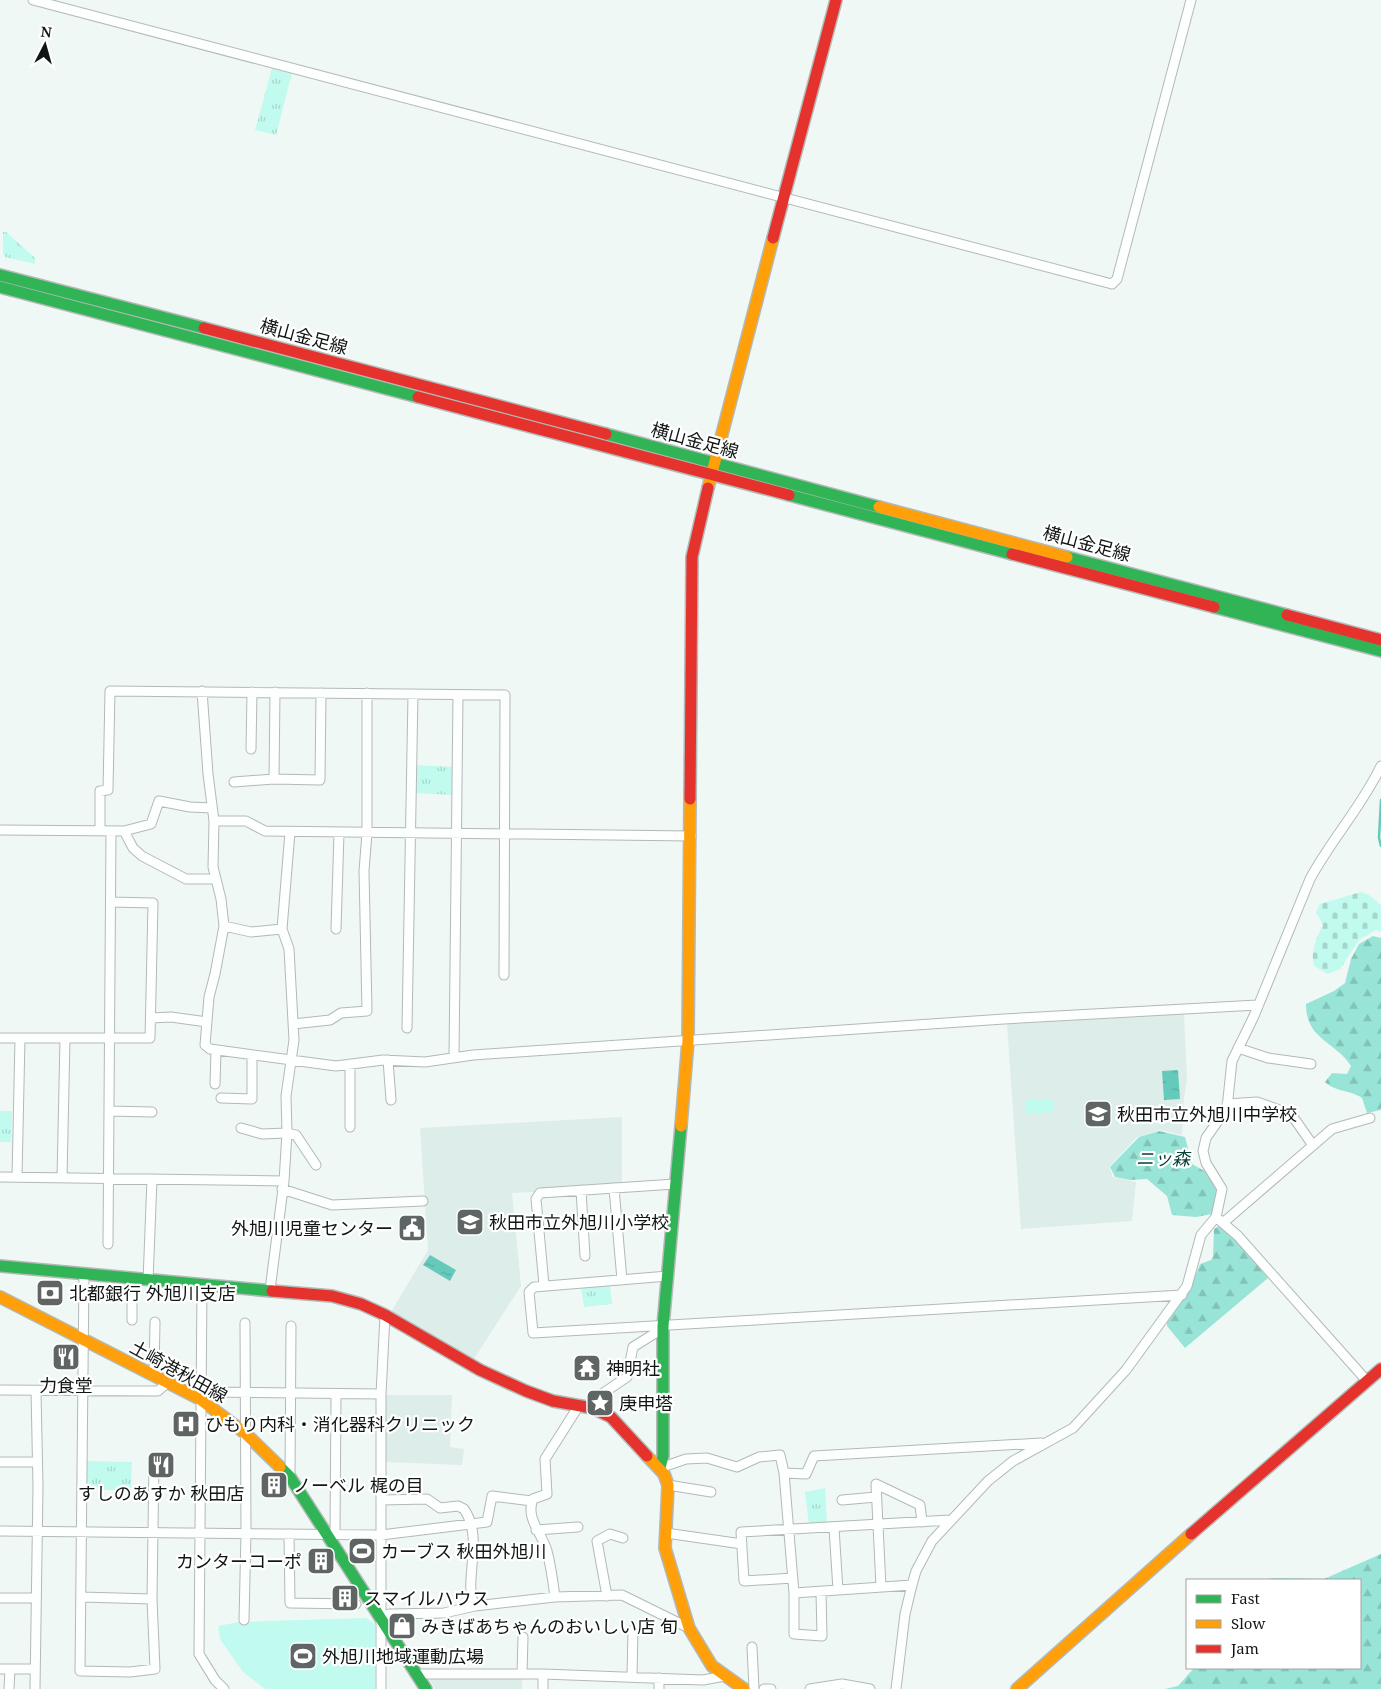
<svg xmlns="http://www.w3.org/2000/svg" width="1381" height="1689" font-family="'Noto Serif','Noto Sans JP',serif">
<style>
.built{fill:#ddede9}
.grass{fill:url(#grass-tufts)}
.forest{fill:url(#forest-firs)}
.cemetery{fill:url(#cemetery-stones)}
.pitch{fill:#c1faee}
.water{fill:url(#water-ripples)}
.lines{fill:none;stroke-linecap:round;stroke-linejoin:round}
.stream{stroke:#65cabb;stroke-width:2.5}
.street-casing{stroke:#b3b9b7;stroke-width:11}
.fast-casing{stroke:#b3b9b7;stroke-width:14}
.slow-casing{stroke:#b3b9b7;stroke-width:14}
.jam-casing{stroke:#b3b9b7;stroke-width:14}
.street{stroke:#fdfefe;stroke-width:9}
.fast{stroke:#30b455;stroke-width:11}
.slow{stroke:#ff9f0a;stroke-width:11}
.jam{stroke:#e5322d;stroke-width:11}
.labels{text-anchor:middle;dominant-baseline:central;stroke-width:4.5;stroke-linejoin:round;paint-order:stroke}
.street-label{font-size:18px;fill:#111615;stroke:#fff}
.poi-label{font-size:18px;fill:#111615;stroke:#fff;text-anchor:start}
.park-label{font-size:18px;font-style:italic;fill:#044138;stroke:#fff}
</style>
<defs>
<pattern id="grass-tufts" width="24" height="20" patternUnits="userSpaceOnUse" patternTransform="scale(1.25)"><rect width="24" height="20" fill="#c1faee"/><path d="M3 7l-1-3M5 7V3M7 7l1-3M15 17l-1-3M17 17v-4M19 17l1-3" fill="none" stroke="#a5d6cb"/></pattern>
<pattern id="forest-firs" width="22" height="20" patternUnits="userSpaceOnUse" patternTransform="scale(1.25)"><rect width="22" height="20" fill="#98e4d7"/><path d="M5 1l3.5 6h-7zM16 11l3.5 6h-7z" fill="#82c3b8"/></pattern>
<pattern id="cemetery-stones" width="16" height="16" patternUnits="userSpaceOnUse" patternTransform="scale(1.25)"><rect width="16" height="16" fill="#c1faee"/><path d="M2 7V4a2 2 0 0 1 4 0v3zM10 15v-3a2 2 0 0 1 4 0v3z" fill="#a5d6cb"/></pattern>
<pattern id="water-ripples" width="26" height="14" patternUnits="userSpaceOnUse" patternTransform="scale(1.25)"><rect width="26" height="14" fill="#65cabb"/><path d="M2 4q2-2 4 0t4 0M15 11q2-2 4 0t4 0" fill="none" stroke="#57ada0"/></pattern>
</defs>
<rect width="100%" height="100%" fill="#f0f8f6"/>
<!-- built -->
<path class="built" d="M1184,1014L1187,1079L1184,1098L1182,1135L1160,1130L1137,1137L1109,1167L1113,1177L1136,1182L1132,1221L1021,1229L1007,1024Z
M622,1117V1188L512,1193L521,1286L474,1359L391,1312L428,1250L420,1128Z
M385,1395H452L450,1447L464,1449L462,1465L385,1462Z
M429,1678L522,1679V1689H435Z"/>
<!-- grass -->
<path class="grass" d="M272,68L292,73L276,135L255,130Z
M3,232H6L35,258V264L5,257L3,254Z
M415,765L453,767L454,795L415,793Z
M0,1111H12L11,1142H0Z
M610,1285L612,1304L584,1307L581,1287Z
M86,1461L132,1462L131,1491L85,1489Z
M825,1488L827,1524L809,1525L805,1492Z"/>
<!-- forest -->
<path class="forest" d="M1373,936L1381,938V1110L1367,1113L1362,1098C1351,1090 1335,1092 1325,1082L1332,1073L1347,1074L1351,1066C1335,1041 1306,1040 1306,1004L1334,991L1345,983L1351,959L1359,944Z
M1159,1131L1185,1137L1192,1164L1208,1173L1218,1190L1212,1214L1196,1217L1172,1215L1167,1196L1147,1179L1130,1180L1115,1177L1110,1167L1139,1137Z
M1219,1226L1224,1227L1268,1278L1185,1348L1167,1326V1322L1190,1289L1200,1264L1211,1260L1213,1257L1214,1229Z
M1381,1554V1689H1165L1178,1686L1194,1668H1360V1580H1259L1277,1578L1324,1579Z"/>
<!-- cemetery -->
<path class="cemetery" d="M1361,892L1369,895L1381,905V932L1376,930L1359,940L1340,969L1328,974L1314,966C1310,951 1316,939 1323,925L1316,912L1320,904Z"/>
<!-- pitch -->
<path class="pitch" d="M1054,1099V1112L1025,1114V1100Z
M366,1618L375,1624V1689H265L243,1672L220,1639L218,1626L239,1622Z"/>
<!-- water -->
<path class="water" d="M1178,1070L1180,1099L1164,1100L1162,1071Z
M430,1255L456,1270L450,1281L423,1265Z"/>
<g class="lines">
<!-- stream -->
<path class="stream" d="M1381,800L1379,838L1381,846"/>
<defs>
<path id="street" d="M33,0L1112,284L1117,279L1191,0
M202,691L208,774L214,821L213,867L221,899L224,926L215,974L209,997L205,1045L210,1049L336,1066L383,1060L425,1062L473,1055L1004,1019L1257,1005
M275,692L274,779L320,780L321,693
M251,749L252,692
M234,782L274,779
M214,821H246L265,831L691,836
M0,830L124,831L133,848L142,856L186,879H214
M100,831V791L108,790L110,691L505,695L504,975
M124,831L151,824L159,801L190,807L212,808
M224,926L251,932L282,929
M336,929L339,833
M151,1018L171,1017L207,1022
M293,1024L330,1020L341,1013L367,1011L364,871L367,833V693
M407,1028L413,694
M0,1038H150L153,903L111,902
M1238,1048L1268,1058L1311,1064
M454,1057L458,695
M388,1060L391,1100
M215,1084L216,1050
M221,1098L252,1099V1055
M1227,1104L1257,1102L1291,1114L1312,1144
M109,1111L152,1112
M350,1127V1064
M241,1128L262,1134L287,1133L296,1135L316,1165
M0,1177L284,1181
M17,1177L20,1038
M62,1178L65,1039
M614,1188L622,1280
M282,1189L332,1205L423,1201
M581,1190L585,1256
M1224,1222L1332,1129L1370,1118
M108,1244L111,831
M84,1274L80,1671L130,1672L155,1669L152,1599L154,1462
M668,1276L534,1287L529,1292L533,1333L1182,1295
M132,1279V1320
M148,1281L152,1179
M202,1285L199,1654L215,1680L224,1689
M544,1285L536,1199L540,1193L675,1184
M270,1290L284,1181L287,1133L286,1096L294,1040L289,949L282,929L290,832
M154,1374L155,1322
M1367,1381L1238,1236L1216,1217L1222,1189L1206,1163L1203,1151L1206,1138L1227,1108L1232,1061L1254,1016L1310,879C1331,840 1362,806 1381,766
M0,1390L158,1391L168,1382
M201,1392L381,1394
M592,1408L593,1400L627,1377L633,1347L657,1332L663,1331
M0,1462H37
M660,1468L686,1459L707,1458L737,1467L759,1457L780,1455L784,1473L794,1593L912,1585
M784,1473L806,1474L814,1456L1041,1443
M290,1477L291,1326
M668,1485L711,1492
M381,1500L427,1499L440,1508L458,1506L464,1509C485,1539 462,1583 475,1606
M842,1500L876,1497
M834,1528L838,1590
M536,1530L578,1527
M0,1531L381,1535L487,1522L492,1496L532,1501
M666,1533L742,1544
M289,1534L290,1603L356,1604
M335,1534L336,1395
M793,1578L744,1581L741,1532L950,1520
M881,1587L876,1484L920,1505L922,1522
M794,1593V1634L822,1636L821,1592
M607,1596L597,1541L610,1534L623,1538
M82,1597L152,1599
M555,1597C553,1582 551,1566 547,1551C542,1533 525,1518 533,1499L547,1494L545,1459L578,1407
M0,1598H36
M382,1617L389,1614L444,1613L475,1606L555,1597L622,1595L689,1628
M244,1620L246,1533L245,1323
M752,1647L754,1689
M0,1669H35
M416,1674H543L703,1680L725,1676
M522,1674L523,1637
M632,1676L633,1630
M9,1689L10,1669
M35,1689L38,1487L36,1391
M381,1689V1394L385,1315
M543,1689V1674
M659,1689V1678
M764,1689H771
M810,1689L842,1684L870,1689
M896,1689L905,1614L912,1585L916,1571L932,1541L988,1481L1013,1461L1073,1428L1126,1370L1187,1286L1201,1235L1216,1217"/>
<path id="fast" d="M0,275L204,328
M0,287L418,397
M606,434L879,507
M789,495L1012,554
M1067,557L1287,615
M1214,607L1381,651
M0,1266L272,1291
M280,1467L290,1477L426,1689
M660,1468L663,1456V1326L681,1126"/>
<path id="slow" d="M708,488L773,238
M879,507L1067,557
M681,1126L688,1041L690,799
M0,1297L200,1399L245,1433L280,1467
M647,1456L664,1474L668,1485L665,1548L689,1628L712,1666L744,1689
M1017,1689L1191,1534"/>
<path id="jam" d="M773,238L836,0
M204,328L606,434
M418,397L789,495
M1012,554L1214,607
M1287,615L1381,640
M690,799L692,557L708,488
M272,1291L332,1296L361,1304L385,1315L480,1370L526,1391L553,1401L592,1408L611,1417L647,1456
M1191,1534L1381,1369"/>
</defs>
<!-- street casing -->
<use href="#street" class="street-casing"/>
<!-- fast casing -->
<use href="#fast" class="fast-casing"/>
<!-- slow casing -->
<use href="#slow" class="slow-casing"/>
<!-- jam casing -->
<use href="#jam" class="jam-casing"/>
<!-- street -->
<use href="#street" class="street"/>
<!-- fast -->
<use href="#fast" class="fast"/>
<!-- slow -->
<use href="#slow" class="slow"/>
<!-- jam -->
<use href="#jam" class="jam"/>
</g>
<!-- icons -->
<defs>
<symbol id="school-square" viewBox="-11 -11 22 22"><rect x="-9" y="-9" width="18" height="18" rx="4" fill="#5f6564" stroke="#fff"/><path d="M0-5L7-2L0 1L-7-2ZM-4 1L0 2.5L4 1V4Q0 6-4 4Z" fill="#fff"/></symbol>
<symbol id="civic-square" viewBox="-11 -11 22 22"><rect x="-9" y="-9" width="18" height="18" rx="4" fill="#5f6564" stroke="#fff"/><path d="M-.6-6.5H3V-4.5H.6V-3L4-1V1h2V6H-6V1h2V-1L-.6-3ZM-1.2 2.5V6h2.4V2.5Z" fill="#fff"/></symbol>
<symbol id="bank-square" viewBox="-11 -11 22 22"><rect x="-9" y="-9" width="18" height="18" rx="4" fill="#5f6564" stroke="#fff"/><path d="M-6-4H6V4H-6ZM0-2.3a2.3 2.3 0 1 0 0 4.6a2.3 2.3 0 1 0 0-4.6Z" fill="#fff"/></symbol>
<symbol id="restaurant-square" viewBox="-11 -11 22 22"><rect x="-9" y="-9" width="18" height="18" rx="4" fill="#5f6564" stroke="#fff"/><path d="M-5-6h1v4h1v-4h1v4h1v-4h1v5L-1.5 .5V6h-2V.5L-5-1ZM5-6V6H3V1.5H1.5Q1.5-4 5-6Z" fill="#fff"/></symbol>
<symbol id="temple-square" viewBox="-11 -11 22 22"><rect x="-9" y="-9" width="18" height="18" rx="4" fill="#5f6564" stroke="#fff"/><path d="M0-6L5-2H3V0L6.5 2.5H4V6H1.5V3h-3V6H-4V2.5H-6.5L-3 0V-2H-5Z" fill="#fff"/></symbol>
<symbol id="sight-square" viewBox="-11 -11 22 22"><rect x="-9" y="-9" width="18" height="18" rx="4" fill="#5f6564" stroke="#fff"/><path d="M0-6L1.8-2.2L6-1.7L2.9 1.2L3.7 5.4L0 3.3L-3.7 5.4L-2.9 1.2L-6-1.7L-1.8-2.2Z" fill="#fff"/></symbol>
<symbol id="hospital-square" viewBox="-11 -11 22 22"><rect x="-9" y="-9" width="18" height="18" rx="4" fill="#5f6564" stroke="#fff"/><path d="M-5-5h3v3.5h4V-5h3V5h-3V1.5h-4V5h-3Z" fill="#fff"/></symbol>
<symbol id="building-square" viewBox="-11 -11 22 22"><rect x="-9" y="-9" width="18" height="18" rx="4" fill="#5f6564" stroke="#fff"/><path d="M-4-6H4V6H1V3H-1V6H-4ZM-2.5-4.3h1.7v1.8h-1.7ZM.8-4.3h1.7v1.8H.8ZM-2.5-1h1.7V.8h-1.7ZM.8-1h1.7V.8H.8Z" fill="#fff"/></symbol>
<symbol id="stadium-square" viewBox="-11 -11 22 22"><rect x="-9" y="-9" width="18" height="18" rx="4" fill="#5f6564" stroke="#fff"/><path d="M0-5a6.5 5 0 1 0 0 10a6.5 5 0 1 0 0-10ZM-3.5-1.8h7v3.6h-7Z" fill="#fff"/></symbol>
<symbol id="shop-square" viewBox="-11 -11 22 22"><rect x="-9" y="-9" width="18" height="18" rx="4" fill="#5f6564" stroke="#fff"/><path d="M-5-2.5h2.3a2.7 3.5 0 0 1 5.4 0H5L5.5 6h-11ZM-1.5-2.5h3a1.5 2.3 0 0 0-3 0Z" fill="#fff"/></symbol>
</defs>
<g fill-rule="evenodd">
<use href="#school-square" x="1082" y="1098" width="32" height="32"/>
<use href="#school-square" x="454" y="1206" width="32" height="32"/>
<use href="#civic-square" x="396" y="1212" width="32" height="32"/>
<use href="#bank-square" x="34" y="1277" width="32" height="32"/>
<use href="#restaurant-square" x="50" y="1341" width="32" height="32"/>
<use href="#temple-square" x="571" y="1352" width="32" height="32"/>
<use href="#sight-square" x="584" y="1387" width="32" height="32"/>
<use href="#hospital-square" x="170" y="1408" width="32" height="32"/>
<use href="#restaurant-square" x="145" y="1449" width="32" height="32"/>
<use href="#building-square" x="258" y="1469" width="32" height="32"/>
<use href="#stadium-square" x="346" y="1535" width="32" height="32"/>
<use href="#building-square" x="305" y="1545" width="32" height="32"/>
<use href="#building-square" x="329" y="1582" width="32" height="32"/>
<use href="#shop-square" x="386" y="1610" width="32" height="32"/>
<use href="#stadium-square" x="287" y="1640" width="32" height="32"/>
</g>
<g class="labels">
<!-- street labels -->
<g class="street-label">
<text transform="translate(304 336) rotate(15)">横山金足線</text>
<text transform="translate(695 440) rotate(15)">横山金足線</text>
<text transform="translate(1087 543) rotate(15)">横山金足線</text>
<text transform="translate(179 1371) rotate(29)">土崎港秋田線</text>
</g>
<!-- poi labels -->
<g class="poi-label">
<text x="1117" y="1114">秋田市立外旭川中学校</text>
<text x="489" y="1222">秋田市立外旭川小学校</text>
<text x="393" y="1228" text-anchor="end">外旭川児童センター</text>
<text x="69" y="1293">北都銀行 外旭川支店</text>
<text x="606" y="1368">神明社</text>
<text x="66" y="1385" text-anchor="middle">力食堂</text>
<text x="619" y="1403">庚申塔</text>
<text x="205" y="1424">ひもり内科・消化器科クリニック</text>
<text x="293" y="1485">ノーベル 梶の目</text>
<text x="161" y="1493" text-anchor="middle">すしのあすか 秋田店</text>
<text x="381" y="1551">カーブス 秋田外旭川</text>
<text x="302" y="1561" text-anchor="end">カンターコーポ</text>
<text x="364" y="1598">スマイルハウス</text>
<text x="421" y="1626">みきばあちゃんのおいしい店 旬</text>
<text x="322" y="1656">外旭川地域運動広場</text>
</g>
<!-- park labels -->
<g class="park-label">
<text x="1163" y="1158">ニッ森</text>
</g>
</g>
<!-- legend -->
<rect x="1186" y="1579" width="175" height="90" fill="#ffffff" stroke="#a0a2a1"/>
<rect x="1196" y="1595" width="25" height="8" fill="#30b455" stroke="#a0a2a1"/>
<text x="1231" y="1604" font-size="15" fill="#111615">Fast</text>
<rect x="1196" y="1620" width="25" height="8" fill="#ff9f0a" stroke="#a0a2a1"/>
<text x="1231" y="1629" font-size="15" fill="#111615">Slow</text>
<rect x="1196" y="1645" width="25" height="8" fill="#e5322d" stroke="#a0a2a1"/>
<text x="1231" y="1654" font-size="15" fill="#111615">Jam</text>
<!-- north arrow -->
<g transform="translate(45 45) rotate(6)" stroke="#ffffff" stroke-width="4" paint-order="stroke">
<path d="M0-4L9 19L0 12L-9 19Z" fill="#111615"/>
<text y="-8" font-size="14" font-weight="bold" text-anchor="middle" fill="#111615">N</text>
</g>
</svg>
